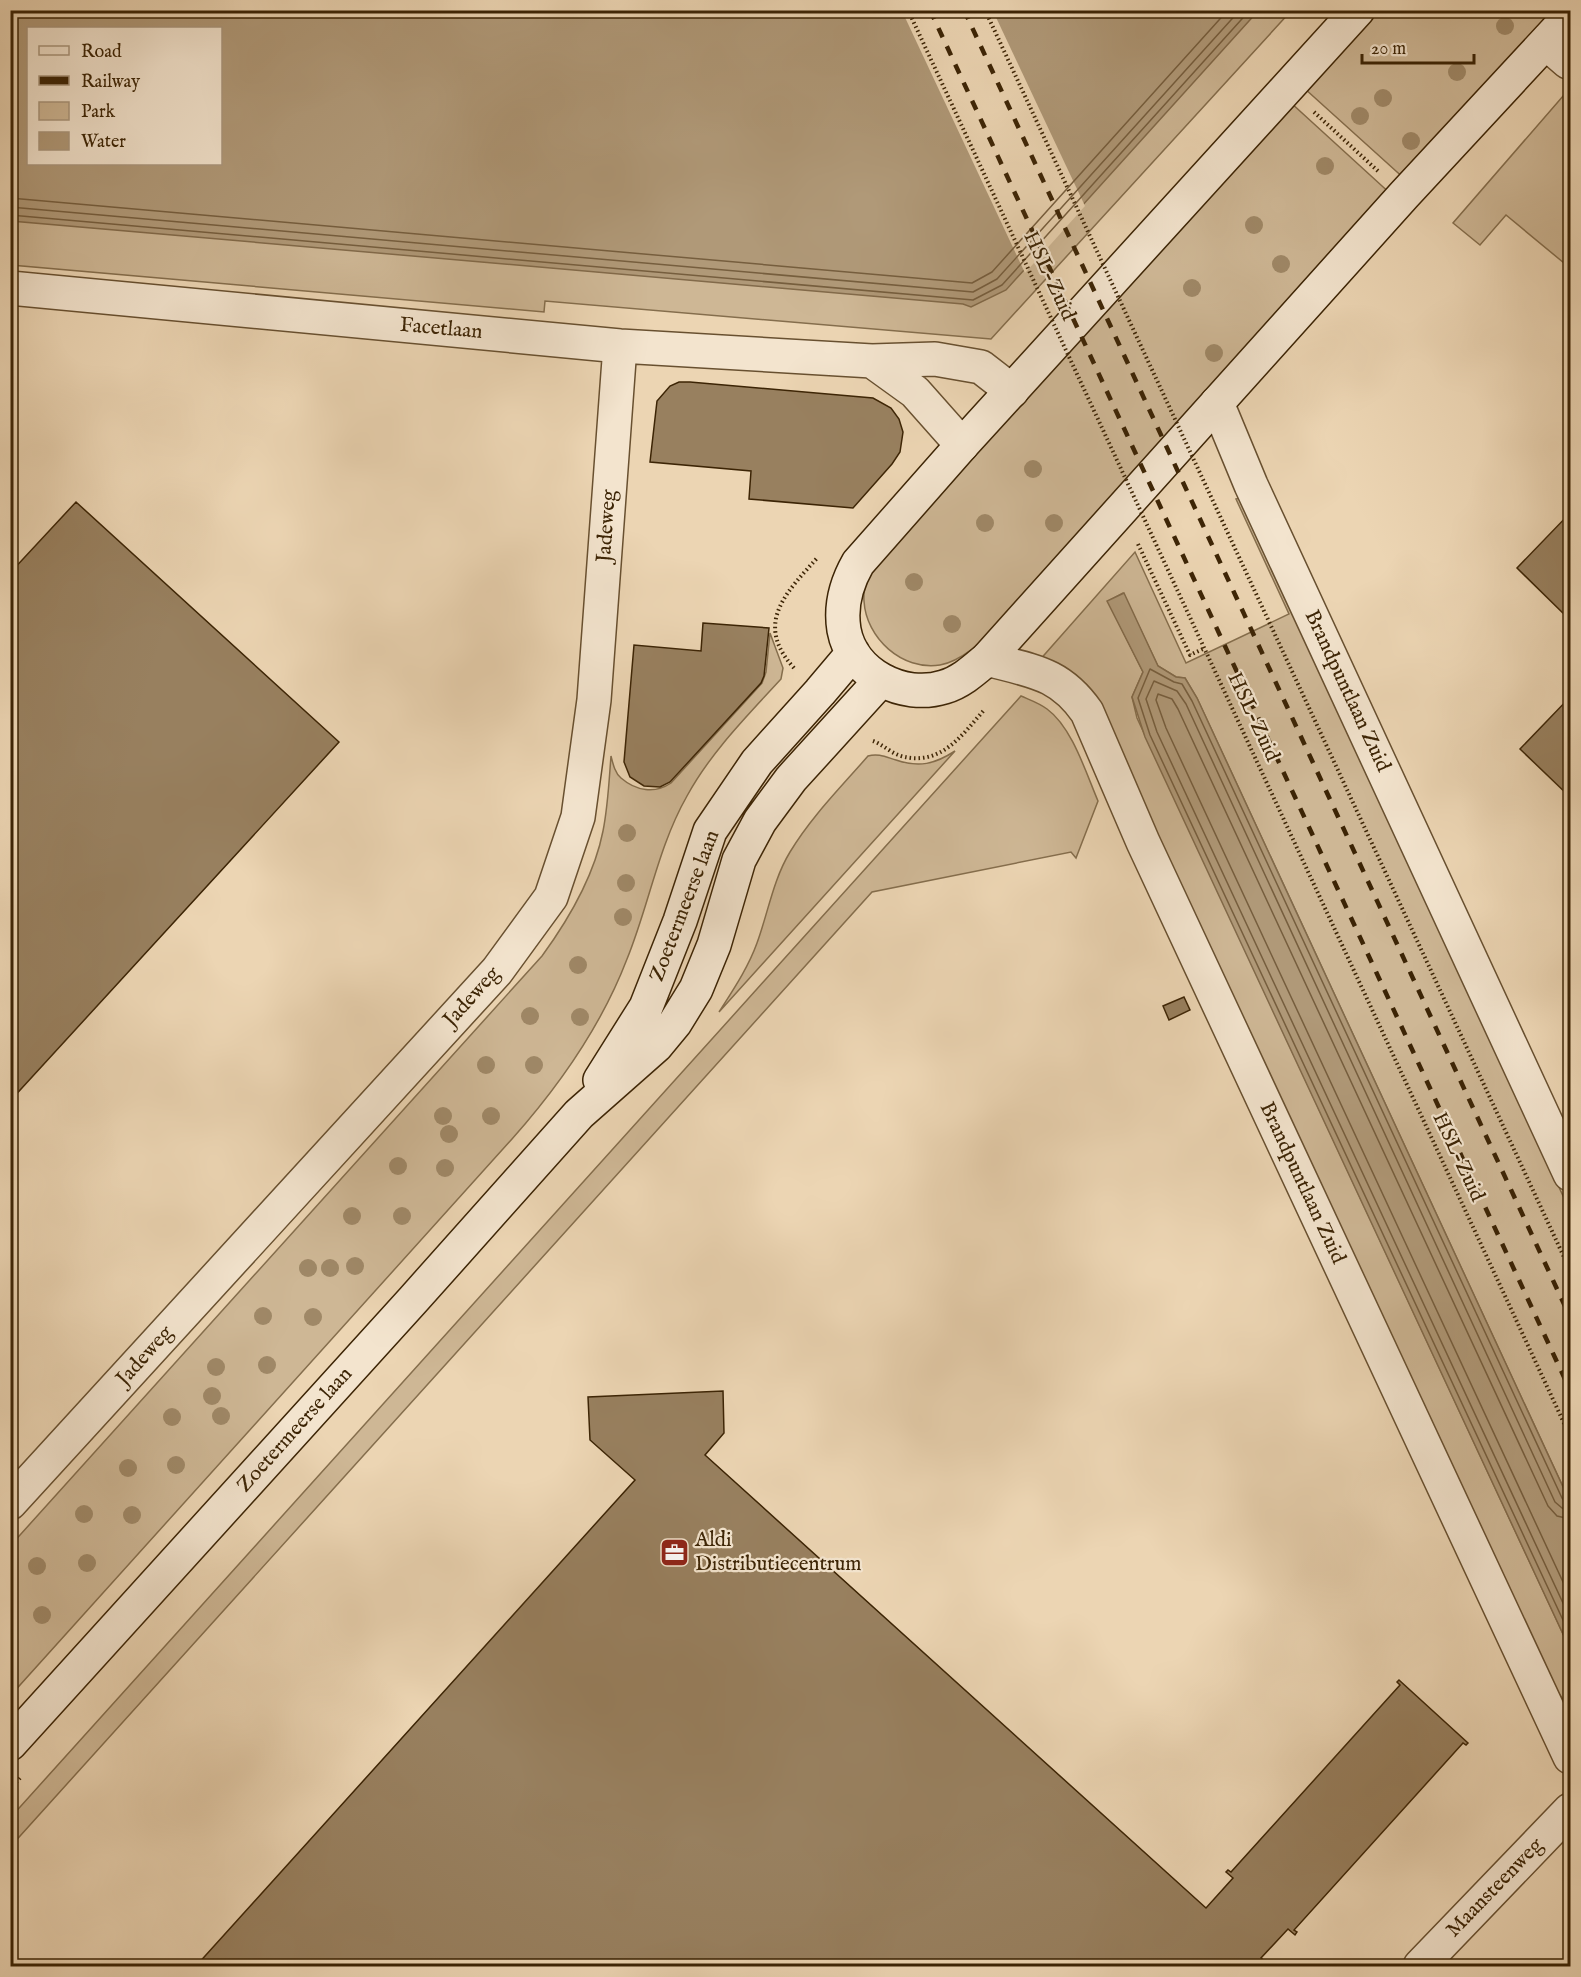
<svg xmlns="http://www.w3.org/2000/svg" width="1581" height="1977" font-family="'IM FELL English',serif">
<style>
.green{fill:#ceb795;stroke:#856e4d;stroke-width:1.5;fill-rule:evenodd}
.water{fill:#b09978;stroke:#826a4a;stroke-width:1.5;fill-rule:evenodd}
.pier{fill:#ecd5b3}
.lines{fill:none;stroke-linecap:round;stroke-linejoin:round}
.shore{stroke:#765e3e;stroke-width:1.5}
.building{fill:#98805f;stroke:#3c2405;stroke-width:1.5}
.street-casing{stroke:#685030;stroke-width:36}
.secondary-casing{stroke:#3c2405;stroke-width:36}
.path{stroke:#3c2405;stroke-width:4;stroke-dasharray:1.5 3;stroke-linecap:butt}
.street{stroke:#f3e4ce;stroke-width:33}
.secondary{stroke:#f3e4ce;stroke-width:33}
.rail{stroke:#3c2405;stroke-width:4.5;stroke-dasharray:10 10;stroke-linecap:butt}
.path-bridge{stroke:#3c2405;stroke-width:4;stroke-dasharray:1.5 3;stroke-linecap:butt}
.tree{fill:#9f8867}
.labels{text-anchor:middle;dominant-baseline:central;stroke-width:4.5;stroke-linejoin:round;paint-order:stroke}
.street-label{font-size:21px;fill:#3c2405;stroke:#f3e4ce}
.poi-label{font-size:21px;fill:#3c2405;stroke:#f3e4ce;text-anchor:start}
</style>
<rect width="100%" height="100%" fill="#ecd5b3"/>
<filter id="stains"><feTurbulence type="fractalNoise" baseFrequency=".00333" numOctaves="4"/><feColorMatrix values="0 0 0 0 .2 0 0 0 0 .09 0 0 0 0 .02 0 0 0 .5 -.17"/></filter>
<radialGradient id="worn" r=".72"><stop offset=".6" stop-color="#630" stop-opacity="0"/><stop offset="1" stop-color="#630" stop-opacity=".3"/></radialGradient>
<!-- green -->
<path class="green" d="M10,11H1291L991,339L545,301L544,312L11,265ZM28,28H220V164H28Z
M1374,11H1562L1407,181L1304,88Z
M1570,88V268L1506,215L1480,245L1453,223Z
M1290,102L1393,196L1011,615C993,631 965,661 940,665C902,671 866,638 864,601C863,592 866,582 868,574Z
M1240,498L1570,1211V1502L1197,698L1185,678L1176,677L1158,666L1123,593L1108,601L1143,672L1132,697L1137,718L1570,1649V1703L1563,1699L1549,1681L1104,722L1038,662L1135,552L1186,663L1289,614L1236,499Z
M770,633L783,668L781,679C747,716 711,752 687,796C658,847 649,905 627,959C601,1027 560,1085 512,1139L11,1695V1545L542,956C569,919 594,877 603,831C608,806 609,781 611,756C613,764 615,773 621,778C636,791 655,794 671,783L762,683L766,672Z
M1021,696C1030,700 1039,703 1047,709C1072,727 1086,773 1098,801L1076,858L1071,852L872,892L11,1846V1817Z
M955,751L719,1012C733,990 748,968 757,943C768,913 773,880 790,852C811,817 841,787 868,756C878,753 886,757 896,760C919,768 935,764 955,751Z"/>
<!-- water -->
<path class="water" d="M10,11H1258L1006,290L971,307L963,304L11,221ZM28,28H220V164H28Z
M1124,593L1158,666L1176,677L1185,678L1197,698L1570,1502V1649L1145,737L1132,697L1143,672L1107,601Z"/>
<!-- pier -->
<path class="pier" d="M902,11H993L1085,206L1025,273Z"/>
<g class="lines">
<!-- shore -->
<path class="shore" d="M10,198L972,283L992,272L1228,10
M10,207L973,292L997,279L1240,10
M10,215L973,300L1002,285L1250,10
M1570,1503L1565,1502L1562,1498L1192,701L1182,684L1174,682L1150,669L1138,698L1150,735L1570,1635
M1570,1510L1562,1508L1555,1502L1186,704L1177,691L1154,681L1146,699L1157,732L1570,1618
M1570,1519L1557,1516L1548,1506L1178,709L1172,699L1158,694L1156,700L1166,728L1570,1597"/>
</g>
<!-- building -->
<path class="building" d="M679,382H690L873,398L891,408L899,419L903,432L900,452L892,464L853,508L749,499L751,471L650,462L657,401L670,386Z
M76,502L339,742L10,1101V573Z
M1570,513V620L1517,568Z
M703,623L769,628L764,676L761,683L670,782L660,787L644,786L630,777L624,762L634,645L701,651Z
M1570,697V797L1520,749Z
M1184,997L1190,1010L1169,1020L1163,1006Z
M723,1391L724,1433L705,1455L1206,1908L1233,1878L1226,1872L1228,1870L1231,1872L1400,1685L1397,1682L1399,1680L1468,1743L1466,1745L1463,1743L1294,1930L1297,1932L1295,1935L1288,1929L1261,1958L1265,1961L1260,1966H196L635,1480L590,1440L588,1397Z"/>
<g class="lines">
<defs>
<path id="street" d="M1546,43L1568,62
M10,288L620,346L872,361L935,359L981,367L1012,391
M872,361L915,392L962,445
M1217,403L1251,485L1570,1174
M987,659C1031,671 1059,672 1087,712L1143,842L1570,1757
M10,1503L497,971L551,897L578,817L594,700L620,346
M1420,1966L1570,1810"/>
<path id="secondary" d="M1358,10L962,445L858,563C846,584 840,606 844,630C852,674 903,700 944,687C961,682 974,670 987,659L1404,195L1570,16
M600,1080L646,1007L680,921L710,831L757,762L820,692L853,653
M10,1744L413,1300L579,1114L656,1046L675,1023L696,989L714,945L739,860L760,821L791,779L881,680"/>
</defs>
<!-- street casing -->
<use href="#street" class="street-casing"/>
<!-- secondary casing -->
<use href="#secondary" class="secondary-casing"/>
<!-- path -->
<path class="path" d="M1314,112L1379,172
M1138,544L1190,655L1205,648
M794,668C753,623 787,592 818,557
M873,741C882,744 891,753 901,756C941,767 962,735 985,709
M10,1789L20,1778"/>
<!-- street -->
<use href="#street" class="street"/>
<!-- secondary -->
<use href="#secondary" class="secondary"/>
<!-- rail -->
<path class="rail" d="M930,10L1570,1390
M964,10L1570,1317"/>
<!-- path-bridge -->
<path class="path-bridge" d="M908,10L1570,1436
M985,10L1570,1270"/>
</g>
<!-- trees -->
<g class="tree">
<circle cx="1505" cy="26" r="9"/>
<circle cx="1457" cy="72" r="9"/>
<circle cx="1383" cy="98" r="9"/>
<circle cx="1360" cy="116" r="9"/>
<circle cx="1411" cy="141" r="9"/>
<circle cx="1325" cy="166" r="9"/>
<circle cx="1254" cy="225" r="9"/>
<circle cx="1281" cy="264" r="9"/>
<circle cx="1192" cy="288" r="9"/>
<circle cx="1214" cy="353" r="9"/>
<circle cx="1033" cy="469" r="9"/>
<circle cx="985" cy="523" r="9"/>
<circle cx="1054" cy="523" r="9"/>
<circle cx="914" cy="582" r="9"/>
<circle cx="952" cy="624" r="9"/>
<circle cx="627" cy="833" r="9"/>
<circle cx="626" cy="883" r="9"/>
<circle cx="623" cy="917" r="9"/>
<circle cx="578" cy="965" r="9"/>
<circle cx="530" cy="1016" r="9"/>
<circle cx="580" cy="1017" r="9"/>
<circle cx="486" cy="1065" r="9"/>
<circle cx="534" cy="1065" r="9"/>
<circle cx="443" cy="1116" r="9"/>
<circle cx="491" cy="1116" r="9"/>
<circle cx="449" cy="1134" r="9"/>
<circle cx="398" cy="1166" r="9"/>
<circle cx="445" cy="1168" r="9"/>
<circle cx="352" cy="1216" r="9"/>
<circle cx="402" cy="1216" r="9"/>
<circle cx="355" cy="1266" r="9"/>
<circle cx="308" cy="1268" r="9"/>
<circle cx="330" cy="1268" r="9"/>
<circle cx="263" cy="1316" r="9"/>
<circle cx="313" cy="1317" r="9"/>
<circle cx="267" cy="1365" r="9"/>
<circle cx="216" cy="1367" r="9"/>
<circle cx="212" cy="1396" r="9"/>
<circle cx="221" cy="1416" r="9"/>
<circle cx="172" cy="1417" r="9"/>
<circle cx="176" cy="1465" r="9"/>
<circle cx="128" cy="1468" r="9"/>
<circle cx="84" cy="1514" r="9"/>
<circle cx="132" cy="1515" r="9"/>
<circle cx="87" cy="1563" r="9"/>
<circle cx="37" cy="1566" r="9"/>
<circle cx="42" cy="1615" r="9"/>
</g>
<!-- icons -->
<defs>
<symbol id="office-square" viewBox="-11 -11 22 22"><rect x="-9" y="-9" width="18" height="18" rx="4" fill="#8f2418" stroke="#f3e4ce"/><path d="M-6-3h4V-5.5h4V-3h4V5H-6ZM-1-4.5V-3h2v-1.5ZM-6 0V1H6V0Z" fill="#fff"/></symbol>
</defs>
<g fill-rule="evenodd">
<use href="#office-square" x="658" y="1536" width="33" height="33"/>
</g>
<g class="labels">
<!-- street labels -->
<g class="street-label">
<text transform="translate(1049 276) rotate(65)">HSL-Zuid</text>
<text transform="translate(441 329) rotate(5)">Facetlaan</text>
<text transform="translate(607 526) rotate(-86)">Jadeweg</text>
<text transform="translate(1347 691) rotate(65)">Brandpuntlaan Zuid</text>
<text transform="translate(1253 717) rotate(65)">HSL-Zuid</text>
<text transform="translate(685 906) rotate(-69)">Zoetermeerse laan</text>
<text transform="translate(472 997) rotate(-48)">Jadeweg</text>
<text transform="translate(1458 1157) rotate(65)">HSL-Zuid</text>
<text transform="translate(1302 1183) rotate(65)">Brandpuntlaan Zuid</text>
<text transform="translate(145 1356) rotate(-48)">Jadeweg</text>
<text transform="translate(295 1430) rotate(-48)">Zoetermeerse laan</text>
<text transform="translate(1495 1888) rotate(-46)">Maansteenweg</text>
</g>
<!-- poi labels -->
<g class="poi-label">
<text x="695" y="1540">Aldi<tspan x="695" dy="24">Distributiecentrum</tspan></text>
</g>
</g>
<!-- margin -->
<rect width="1581" height="1977" fill="none" stroke="#ecd5b3" stroke-width="36"/>
<rect x="12" y="12" width="1557" height="1953" fill="none" stroke="#3c2405" stroke-width="3"/>
<rect x="18" y="18" width="1545" height="1941" fill="none" stroke="#3c2405" stroke-width="1.5"/>
<!-- legend -->
<rect x="27" y="27" width="195" height="138" fill="#f3e4ce" stroke="#aa977e" stroke-width="1.5"/>
<rect x="39" y="46" width="30" height="9" fill="#f3e4ce" stroke="#aa977e" stroke-width="1.5"/>
<text x="81" y="57" font-size="18" fill="#3c2405">Road</text>
<rect x="39" y="76" width="30" height="9" fill="#3c2405" stroke="#aa977e" stroke-width="1.5"/>
<text x="81" y="87" font-size="18" fill="#3c2405">Railway</text>
<rect x="39" y="102" width="30" height="18" fill="#ceb795" stroke="#aa977e" stroke-width="1.5"/>
<text x="81" y="117" font-size="18" fill="#3c2405">Park</text>
<rect x="39" y="132" width="30" height="18" fill="#b09978" stroke="#aa977e" stroke-width="1.5"/>
<text x="81" y="147" font-size="18" fill="#3c2405">Water</text>
<!-- scale -->
<path d="M1362 54v9h112v-9" fill="none" stroke="#3c2405" stroke-width="3"/>
<text x="1371" y="54" font-size="18" fill="#3c2405" stroke="#f3e4ce" stroke-width="4.5" paint-order="stroke">20 m</text>
<rect width="100%" height="100%" filter="url(#stains)"/>
<rect width="100%" height="100%" fill="url(#worn)"/>
</svg>
